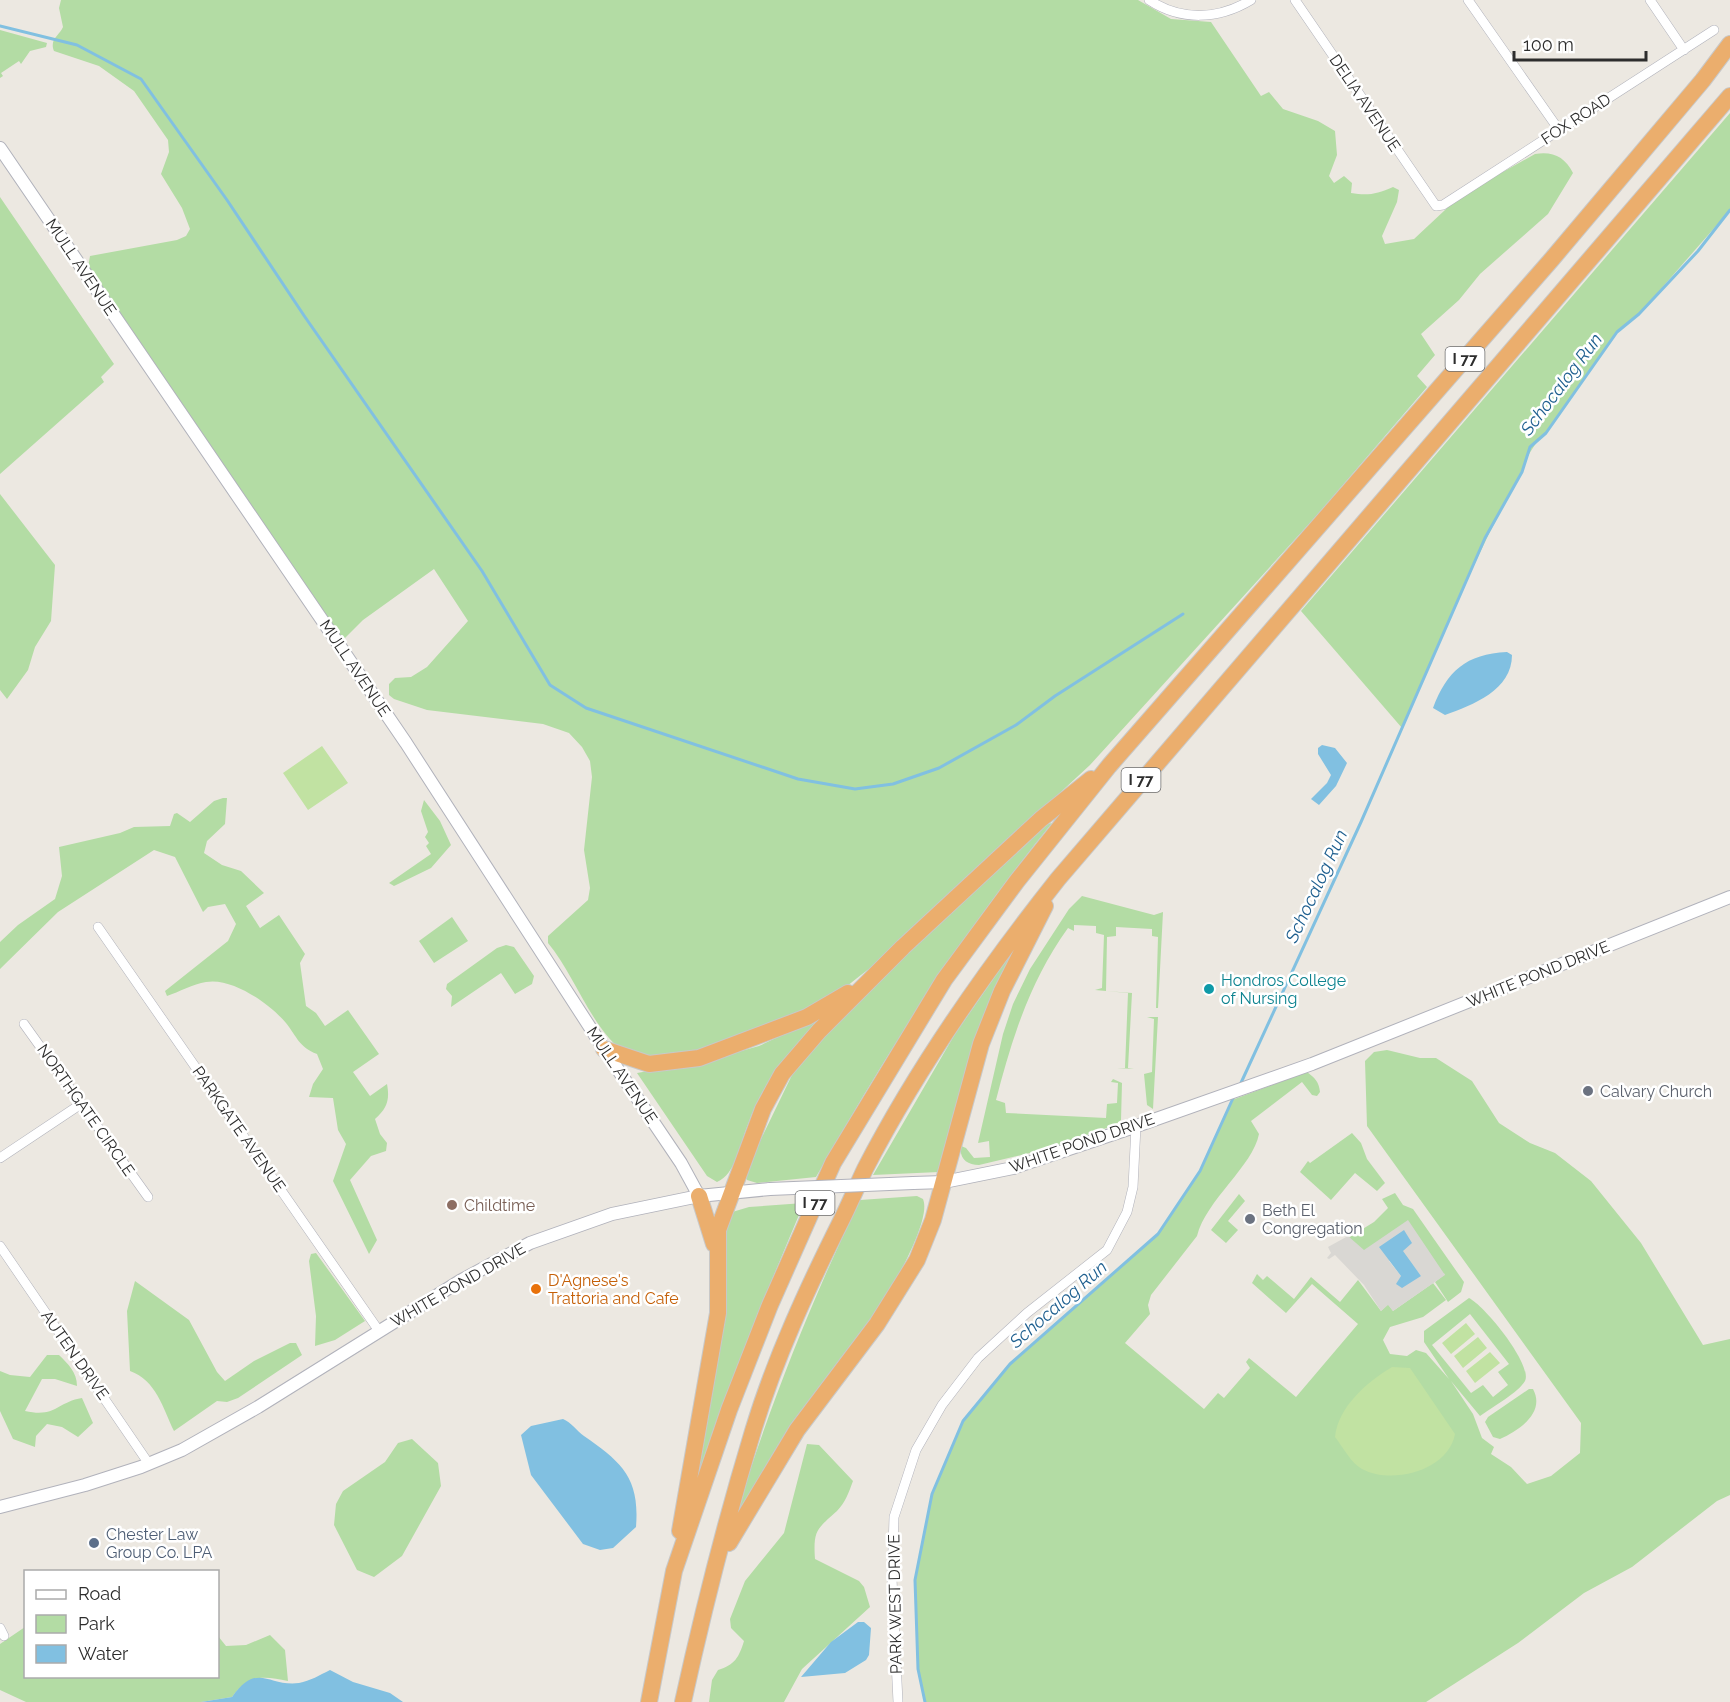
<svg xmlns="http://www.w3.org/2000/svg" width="1730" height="1702" font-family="Raleway,sans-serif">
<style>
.green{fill:#b3dca4;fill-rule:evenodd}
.pitch{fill:#c1e2a2}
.plaza{fill:#d9d7d3;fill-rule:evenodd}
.water{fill:#81c0e1}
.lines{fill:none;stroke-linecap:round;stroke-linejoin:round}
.stream{stroke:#81c0e1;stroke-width:3}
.street-casing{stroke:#b1b2bb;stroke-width:10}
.secondary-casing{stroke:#b1b2bb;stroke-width:14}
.highway-casing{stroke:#c8c8c8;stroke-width:18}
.street{stroke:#fff;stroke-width:9}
.secondary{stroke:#fff;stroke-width:12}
.highway{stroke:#ebae6d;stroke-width:16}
.secondary-bridge-casing{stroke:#b1b2bb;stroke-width:14;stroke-linecap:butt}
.secondary-bridge{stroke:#fff;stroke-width:12}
.culture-dot{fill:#0f9aa8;stroke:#fff;stroke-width:2}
.worship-dot{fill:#6b7280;stroke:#fff;stroke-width:2}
.education-dot{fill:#8d6e63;stroke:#fff;stroke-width:2}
.food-dot{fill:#e8710a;stroke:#fff;stroke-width:2}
.service-dot{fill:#5c6f8a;stroke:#fff;stroke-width:2}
.labels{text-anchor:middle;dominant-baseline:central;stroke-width:5;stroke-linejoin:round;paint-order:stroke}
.shield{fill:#fff;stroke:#6c6c6c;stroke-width:1.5}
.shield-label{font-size:15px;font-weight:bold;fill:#2d2d2d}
.street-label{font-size:16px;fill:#2d2d2d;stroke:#fff}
.culture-label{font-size:16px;fill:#0d838f;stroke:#fff;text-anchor:start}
.worship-label{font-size:16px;fill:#5b616d;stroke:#fff;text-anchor:start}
.education-label{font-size:16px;fill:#785e54;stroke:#fff;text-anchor:start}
.food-label{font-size:16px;fill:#c56008;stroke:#fff;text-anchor:start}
.service-label{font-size:16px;fill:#4e5e75;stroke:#fff;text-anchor:start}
.water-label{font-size:18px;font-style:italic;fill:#1e5f8f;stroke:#fff}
</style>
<rect width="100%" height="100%" fill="#ece8e1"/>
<!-- green -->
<path class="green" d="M61,0H1138L1171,19L1211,22L1261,96L1269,92L1283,109L1318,121L1335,131L1337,155L1329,176L1334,183L1344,176L1352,183L1351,193C1368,196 1377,194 1393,187L1399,190L1397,202L1382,236L1385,244L1414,239L1460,196L1535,154C1553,151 1565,157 1573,173L1548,214L1480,274L1459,300L1421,334L1435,355L1417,376L1427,387L1318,514L1090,765L874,965C855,979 836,997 814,1008C781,1025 659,1074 627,1054C592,1031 575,975 548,943V936L588,900L590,888L584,850L592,777L590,761L582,747L569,733L543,724L427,710L394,699L389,695V684L395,678L411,677L427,667L468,621L434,569L363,620L343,640L88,267L90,256L177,240L186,236L190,229L182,208L161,174L169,152L168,140L134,91L99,66L54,51C49,39 60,35 63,27L59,8Z
M0,30L47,43L46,47L30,51L21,64L19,61L1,73L3,76L0,78Z
M1730,113V210L1639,314L1617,332L1546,433C1526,451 1526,465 1513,487C1471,565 1438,647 1402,728L1301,611Z
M0,197L114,364L101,377L104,382L0,474Z
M0,494L55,565L51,621L35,647L28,670L7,699L0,690Z
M223,798H227L225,824L207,841L204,853L222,865L241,871L264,893L246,906L260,928L279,915L305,954L300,963L306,1006L316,1013L325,1026L348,1010L379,1054L353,1072L370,1096L387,1084C390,1100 387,1108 375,1119L380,1134L387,1143L386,1151L371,1156L350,1180L377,1240L369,1254L333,1181L346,1144L338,1130L333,1098L309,1097L313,1084L323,1069L317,1054C299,1047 297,1037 286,1023C270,1004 232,977 206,982C193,984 179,992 167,996L165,991L228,941L236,924L225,904L208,907L203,912L175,857L154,850L58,912L0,969V942L18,925L55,899L62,876L59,847L120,833L134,827L170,826L174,814L177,813L190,822L214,801Z
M424,800L440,821L451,845L431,868L394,886L389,883L431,854L426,846L429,843L425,837L428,832L421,811Z
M1052,823C961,935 887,1052 816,1177L757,1183L747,1180L744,1174L792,1075L832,1025L1044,825Z
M1082,896L1154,915L1163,912L1158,1008H1156L1158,937L1152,936V929L1116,927V936L1107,937L1106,991L1132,993L1128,1068L1134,1069L1117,1068H1125L1128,993L1095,990L1102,988L1104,935L1096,933V926L1074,925V931L1068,928C1030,981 1012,1038 996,1100L1005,1103L1006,1113L1106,1118L1107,1104L1117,1103L1118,1083L1111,1082L1113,1079L1122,1083L1121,1120L1115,1125L1047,1149L979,1165C967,1165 959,1159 961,1146L966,1148L974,1158L990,1157L989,1141L978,1143L1003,1034L1013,1004L1030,969L1069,909Z
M452,917L468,941L434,963L419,941Z
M1023,936L939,1172L873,1175L955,1034Z
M506,945L514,947L534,976L532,984L515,994L501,973L451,1007L452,996L446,989L447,984L497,948Z
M1147,1017H1158L1153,1109L1147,1105L1144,1074L1152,1072L1154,1019Z
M814,1020L815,1024C784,1058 763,1082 747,1127C740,1144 736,1174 717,1182L707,1176L637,1073L705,1061L759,1046Z
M1387,1050L1420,1058H1436L1472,1081L1499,1123L1530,1143L1555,1153L1591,1181L1641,1243L1703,1345L1730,1339V1495L1717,1501L1632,1567L1584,1593L1518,1643L1426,1702H925L918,1669L915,1580L932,1494L963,1421L1010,1364L1158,1234L1200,1171L1232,1100L1307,1072C1315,1078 1319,1082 1320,1092L1317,1096L1312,1095L1302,1082L1251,1121L1259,1134C1253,1166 1206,1200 1197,1236L1151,1295L1148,1305L1150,1314L1125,1343L1204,1409L1218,1393L1224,1398L1250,1368L1246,1362L1249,1358L1296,1397L1358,1324L1312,1284L1286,1313L1252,1283L1257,1274L1263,1280L1267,1276L1294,1299L1311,1277L1340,1302L1358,1280L1381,1311L1388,1304L1393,1311L1433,1283L1446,1300L1423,1317L1390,1327L1383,1340L1390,1354L1407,1356L1416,1350L1426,1353L1449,1379L1424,1342V1331L1469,1298C1485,1306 1533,1365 1525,1381C1519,1392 1491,1408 1480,1416L1451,1381L1473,1414L1482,1438L1494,1447L1491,1454L1511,1467L1527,1484L1551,1476L1580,1453L1581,1423L1367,1126L1365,1061L1374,1052ZM1470,1314L1509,1364L1498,1372L1508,1385L1493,1397L1483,1385L1471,1393L1432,1345Z
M1352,1133L1361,1143L1367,1159L1385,1183L1377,1191L1355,1173L1331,1200L1300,1172L1308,1161L1310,1163Z
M1395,1193L1403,1205L1413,1209L1464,1282L1461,1292L1448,1302L1435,1282L1445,1274L1363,1250L1348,1238L1374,1222L1388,1208L1382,1199Z
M1239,1194L1245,1201L1228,1221L1238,1230L1226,1243L1211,1230Z
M917,1196L923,1199C941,1241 768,1477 736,1524L737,1510C771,1403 811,1301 860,1200Z
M804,1203C764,1298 725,1392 694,1490L721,1244L729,1213L749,1207Z
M316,1253L365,1321L335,1340L315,1346L316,1316L309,1261L311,1254Z
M135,1281L189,1320L217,1372L225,1381L254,1361L290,1343H296L302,1355L238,1398L227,1402L217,1401L174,1431C163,1408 156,1380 130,1371L127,1311Z
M47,1355H59C68,1364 77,1372 77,1386L55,1379H42L25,1411C56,1418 57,1402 82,1398L93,1423L78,1437L62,1427L47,1424L36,1436L35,1447L13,1439L0,1411V1371L10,1375L30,1377Z
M1529,1389H1533C1546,1413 1518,1431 1500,1439L1493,1437L1485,1422L1488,1417Z
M412,1439L438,1463L441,1486L402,1556L374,1577L357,1570L334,1525L336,1504L343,1491L385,1462L398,1443Z
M807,1444L819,1445L853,1481C849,1492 845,1503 837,1511C817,1529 813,1530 815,1559L859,1581L864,1587L870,1607L802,1669L784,1702H709L712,1680L718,1670C735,1665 739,1657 744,1641L731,1628L730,1619L745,1581L784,1533Z
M25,1627L26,1676H218V1636L226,1646L246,1645L270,1635L285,1650L288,1681C264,1676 248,1674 232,1697L201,1702H26L0,1690V1644Z"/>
<!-- pitch -->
<path class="pitch" d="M322,746L348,783L308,810L283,773Z
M1466,1323L1475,1334L1451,1354L1442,1343Z
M1478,1337L1487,1348L1463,1368L1454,1356Z
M1490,1352L1500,1363L1475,1383L1466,1371Z
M1392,1367L1410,1368L1455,1434C1448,1471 1392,1485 1362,1469C1351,1463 1343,1447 1335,1437C1338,1407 1367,1382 1392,1367Z"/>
<!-- plaza -->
<path class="plaza" d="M1408,1220L1445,1275L1393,1311L1388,1305L1381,1311L1364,1285L1335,1255L1329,1259L1327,1258L1331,1253L1328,1247L1348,1236L1364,1250ZM1412,1243L1402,1251L1421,1276H1401L1389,1261Z"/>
<!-- water -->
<path class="water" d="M1507,652L1512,655C1512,690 1473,705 1445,715L1433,708C1447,671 1466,654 1507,652Z
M1322,745L1335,748L1347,763L1336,786L1319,805L1311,799L1327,783L1331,775L1318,754V748Z
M1404,1230L1412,1243L1403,1251L1421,1276L1402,1288L1396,1284L1401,1276L1379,1247Z
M563,1419C571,1422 577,1431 584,1436C621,1462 640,1477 636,1527L613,1548L600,1550L583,1544L531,1475L521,1435L531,1426Z
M858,1622H864L871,1628L869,1655L866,1660L845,1673L801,1677L831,1642Z
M330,1670L353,1682L390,1693L403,1702H201L232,1697C258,1661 268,1687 299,1683C310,1681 320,1675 330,1670Z"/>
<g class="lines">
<!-- stream -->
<path class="stream" d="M0,26L77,45L141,79L227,200L305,317L482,571L550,685L586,708L798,779L855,789L893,784L939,768L1016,725L1055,696L1183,614
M1240,1085L1361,822L1485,538L1522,472L1530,447L1546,433L1617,332L1639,314L1698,251L1730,210
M925,1702L918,1669L915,1580L932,1494L963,1421L1010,1364L1158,1234L1200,1171L1234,1096"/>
<defs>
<path id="street" d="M1149,0C1181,21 1218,20 1251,0
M1295,0L1436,206L1443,205L1714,30
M1468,0L1559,130
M1650,0L1684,50
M98,927L379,1331
M24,1024L148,1197
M0,1158L81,1104
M0,1246L149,1464
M0,1628L4,1636
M898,1702L892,1579L894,1517L916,1450L942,1405L978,1358L1027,1313L1107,1250L1127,1212L1133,1187L1136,1126"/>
<path id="secondary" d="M0,148L406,743L604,1049L681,1163L699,1196
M913,1183L944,1182L1013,1168L1128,1129L1312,1064L1730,897
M0,1507L85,1485L141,1467L182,1450L258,1407L460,1281L530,1243L612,1214L699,1196L770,1189"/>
<path id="highway" d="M604,1049L649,1064L699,1058L807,1017L848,993
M699,1196L714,1244
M680,1531L718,1313V1230L763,1109L782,1074L819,1031L903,947L1041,819L1091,779
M729,1543L797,1430L877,1324L917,1260L933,1220L981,1044L1002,991L1045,906
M649,1702L674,1571L729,1410L770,1305L833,1163L944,980L1017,881L1109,766L1552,259L1703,80L1730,44
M683,1702C703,1611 726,1520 753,1431C775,1358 808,1287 842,1219C850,1203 857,1186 865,1169C918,1066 986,970 1058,879L1730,96"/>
</defs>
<!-- street casing -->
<use href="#street" class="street-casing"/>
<!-- secondary casing -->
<use href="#secondary" class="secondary-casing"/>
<!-- highway casing -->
<use href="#highway" class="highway-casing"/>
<!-- street -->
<use href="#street" class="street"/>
<!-- secondary -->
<use href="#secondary" class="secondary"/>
<!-- highway -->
<use href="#highway" class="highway"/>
<defs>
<path id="secondary-bridge" d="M770,1189L913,1183"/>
</defs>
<!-- secondary-bridge casing -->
<use href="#secondary-bridge" class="secondary-bridge-casing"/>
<!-- secondary-bridge -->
<use href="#secondary-bridge" class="secondary-bridge"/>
</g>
<!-- markers -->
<circle class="culture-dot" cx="1209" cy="989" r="6"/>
<g class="worship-dot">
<circle cx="1588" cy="1091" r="6"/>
<circle cx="1250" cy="1219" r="6"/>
</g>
<circle class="education-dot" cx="452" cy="1205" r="6"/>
<circle class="food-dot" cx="536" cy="1289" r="6"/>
<circle class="service-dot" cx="94" cy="1543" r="6"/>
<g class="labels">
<!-- shield labels -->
<g class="shield">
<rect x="1445.5" y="347" width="39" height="24" rx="4.5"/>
<rect x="1121.5" y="768" width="39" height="24" rx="4.5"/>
<rect x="795.5" y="1191" width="39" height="24" rx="4.5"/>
</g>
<g class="shield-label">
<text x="1465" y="359">I 77</text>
<text x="1141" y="780">I 77</text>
<text x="815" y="1203">I 77</text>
</g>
<!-- street labels -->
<g class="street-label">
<text transform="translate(1365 103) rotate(56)">DELIA AVENUE</text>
<text transform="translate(1576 119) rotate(-33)">FOX ROAD</text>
<text transform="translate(81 267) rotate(56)">MULL AVENUE</text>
<text transform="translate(355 668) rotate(56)">MULL AVENUE</text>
<text transform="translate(1538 974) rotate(-22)">WHITE POND DRIVE</text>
<text transform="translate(622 1075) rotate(56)">MULL AVENUE</text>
<text transform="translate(86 1110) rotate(55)">NORTHGATE CIRCLE</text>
<text transform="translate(239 1129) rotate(55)">PARKGATE AVENUE</text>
<text transform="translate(1082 1143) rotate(-19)">WHITE POND DRIVE</text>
<text transform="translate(458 1285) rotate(-30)">WHITE POND DRIVE</text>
<text transform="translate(75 1355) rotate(55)">AUTEN DRIVE</text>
<text transform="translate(895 1604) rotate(-91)">PARK WEST DRIVE</text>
</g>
<!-- culture labels -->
<g class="culture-label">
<text x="1221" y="980">Hondros College<tspan x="1221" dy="18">of Nursing</tspan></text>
</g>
<!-- worship labels -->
<g class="worship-label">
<text x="1600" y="1091">Calvary Church</text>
<text x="1262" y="1210">Beth El<tspan x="1262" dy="18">Congregation</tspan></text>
</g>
<!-- education labels -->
<g class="education-label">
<text x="464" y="1205">Childtime</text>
</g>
<!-- food labels -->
<g class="food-label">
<text x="548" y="1280">D'Agnese's<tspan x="548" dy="18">Trattoria and Cafe</tspan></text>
</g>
<!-- service labels -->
<g class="service-label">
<text x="106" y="1534">Chester Law<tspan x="106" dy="18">Group Co. LPA</tspan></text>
</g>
<!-- water labels -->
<g class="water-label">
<text transform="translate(1561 384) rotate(-53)">Schocalog Run</text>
<text transform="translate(1316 886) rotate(-65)">Schocalog Run</text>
<text transform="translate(1058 1304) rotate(-41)">Schocalog Run</text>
</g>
</g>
<!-- legend -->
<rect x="24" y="1570" width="195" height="108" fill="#ffffff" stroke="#ababab" stroke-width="1.5"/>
<rect x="36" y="1590" width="30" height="9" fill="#ffffff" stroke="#ababab" stroke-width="1.5"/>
<text x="78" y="1600" font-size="18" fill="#2d2d2d">Road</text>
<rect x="36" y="1615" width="30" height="18" fill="#b3dca4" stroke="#ababab" stroke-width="1.5"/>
<text x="78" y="1630" font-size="18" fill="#2d2d2d">Park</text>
<rect x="36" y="1645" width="30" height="18" fill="#81c0e1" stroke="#ababab" stroke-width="1.5"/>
<text x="78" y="1660" font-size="18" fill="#2d2d2d">Water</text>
<!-- scale -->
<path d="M1514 51v9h132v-9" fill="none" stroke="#2d2d2d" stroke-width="3"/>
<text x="1523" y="51" font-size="18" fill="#2d2d2d" stroke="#ffffff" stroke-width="4.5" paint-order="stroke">100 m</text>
</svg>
